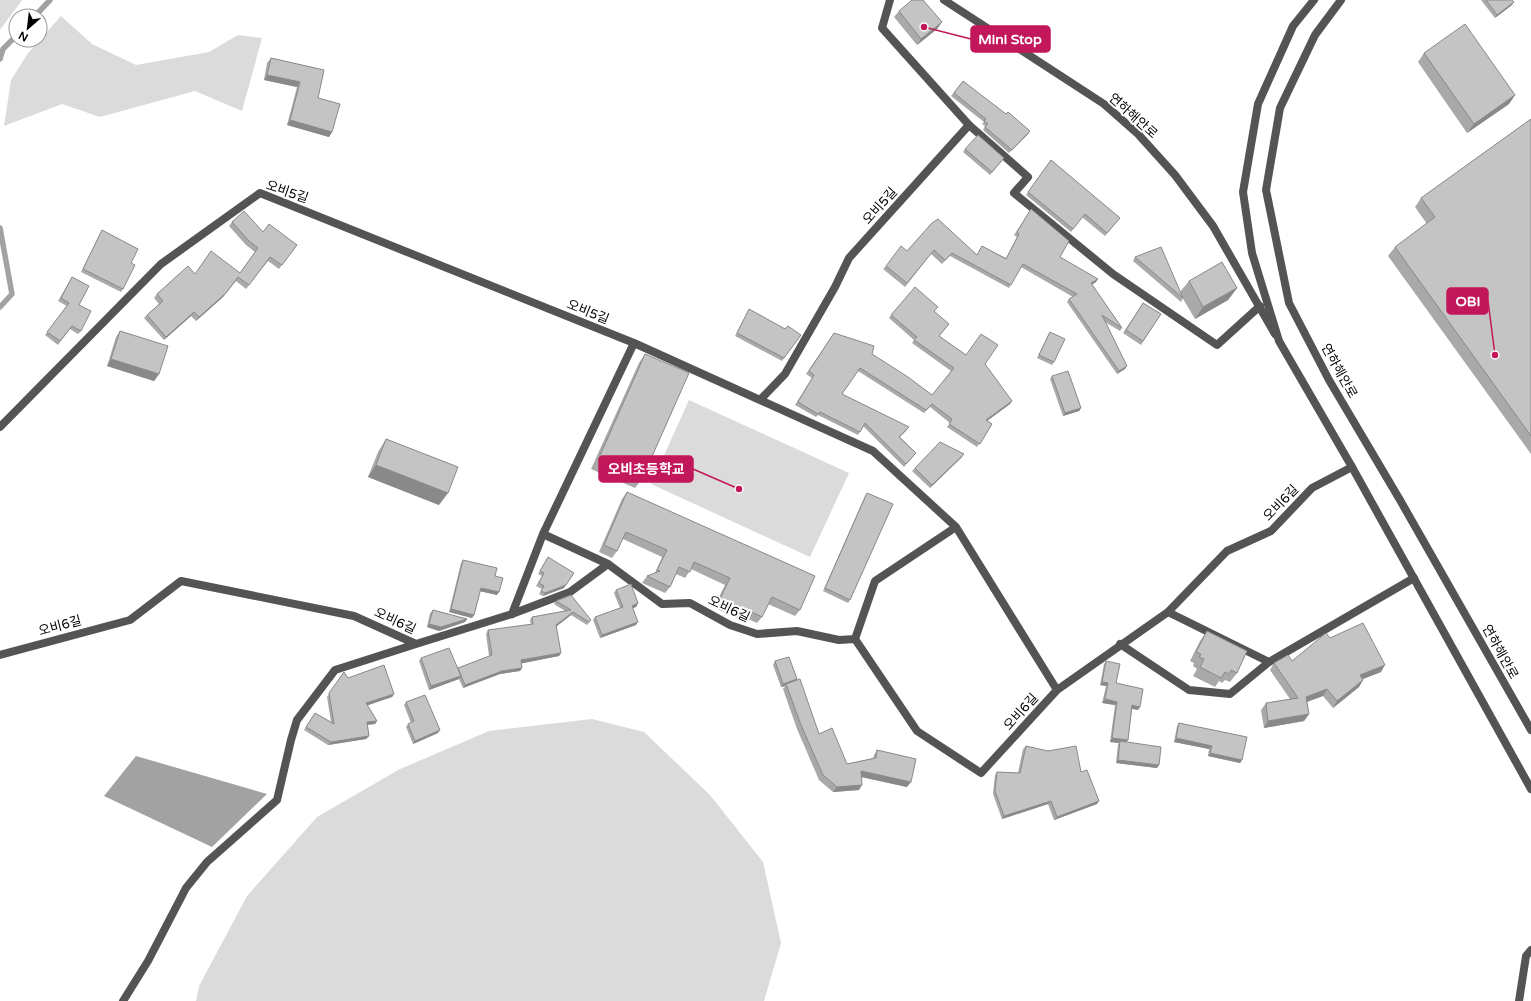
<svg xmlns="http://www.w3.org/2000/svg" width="1531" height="1001" font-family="'Varela Round','Noto Sans KR',sans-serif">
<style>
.green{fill:#dbdbdb}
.water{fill:#a2a2a2}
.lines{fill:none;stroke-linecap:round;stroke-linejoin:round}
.stream{stroke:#a2a2a2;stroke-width:5.5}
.service{stroke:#545454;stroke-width:8}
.minor{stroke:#545454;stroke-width:8}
.tertiary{stroke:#545454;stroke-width:8}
.wall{fill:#a9a9a9}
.shaded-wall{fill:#898989}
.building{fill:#c4c4c4;stroke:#898989}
.labels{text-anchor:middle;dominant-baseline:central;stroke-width:4;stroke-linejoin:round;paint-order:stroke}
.street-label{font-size:13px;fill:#000;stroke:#fff}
.leader{fill:none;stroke:#c2185b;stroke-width:1.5}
.callout-dot{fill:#c2185b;stroke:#fff;stroke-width:1.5}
.callout{fill:#c2185b;stroke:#c2185b;stroke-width:1.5}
.callout-label{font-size:14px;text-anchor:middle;font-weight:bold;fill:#fff}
</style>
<rect width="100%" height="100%" fill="#fff"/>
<!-- green -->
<path class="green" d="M0,0H22L0,30Z
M61,16L92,44L136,65L209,52L238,35L262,38L242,111L195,91L100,117L62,104L4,126L11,80L28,53Z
M689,400L849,473L810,557L651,484Z
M592,719L644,732L710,795L763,862L781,943L764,1001H196L199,986L247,896L317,817L400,769L489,731Z"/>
<!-- water -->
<path class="water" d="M136,756L267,794L212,847L104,796Z"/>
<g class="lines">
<!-- stream -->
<path class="stream" d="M35,16L50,0
M0,59L3,49L16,36
M0,228L12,294L0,307"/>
<!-- service -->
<path class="service" d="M969,125L1028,177L1014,193L1113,274L1217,345L1260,306
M1519,1001L1526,956L1531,950"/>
<!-- minor -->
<path class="minor" d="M944,0L1104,104L1138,134L1175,175L1213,226L1275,334
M760,400L873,451L956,527L1057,690
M0,427L161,264L260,193L634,343L760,400L785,374L835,287L849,258L969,125L882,28L890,0
M543,534L608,564
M1168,612L1269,662
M512,614L543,534L634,343
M855,639L875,581L956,527
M1120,644L1189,690L1230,694L1269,662L1414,578
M0,655L130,620L181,581L354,616L416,644L512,614L570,592L608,564L662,604L690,603L730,625L757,634L797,631L839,640L855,639L917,731L981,773L1057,690L1168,612L1227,551L1271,531L1312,488L1352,467
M123,1001L148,961L186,888L207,862L277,800L291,740L297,720L335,670L416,644"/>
<!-- tertiary -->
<path class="tertiary" d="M1314,0L1293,26L1258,104L1243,192L1252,253L1279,341L1352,467L1531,789
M1341,0L1315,35L1280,108L1266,190L1289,303L1329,380L1400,500L1531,730"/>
</g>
<!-- wall -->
<path class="wall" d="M1481,0H1512V5L1495,18Z
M899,11L942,22L937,29L917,45L894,17Z
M1424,53L1515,95L1509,104L1467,133L1418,62Z
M271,58L324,70L318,98L332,132L329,137L287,125L297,87L264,80L267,63Z
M963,81L1028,134L1009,153L983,130L985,126L982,124L984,122L951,96Z
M1531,119V454L1388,256L1395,247L1427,224L1415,207L1421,198Z
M965,149L1002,161L990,175L963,152Z
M1051,160L1120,218L1105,236L1082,217L1071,232L1026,195Z
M1031,209L1060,257L1096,282L1092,285L1122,328L1120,331L1105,322L1125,369L1117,374L1067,302L1069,299L1073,297L1021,267L1009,288L950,256L942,264L931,254L905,287L883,269L886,266L907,251L932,223L977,255L982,246L1006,258L1017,237L1014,235Z
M232,222L263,232L297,245L279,269L268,261L246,289L236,281L223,297L196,321L191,316L164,340L144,318L147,315L159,304L154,298L157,294L195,274L240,273L255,252L246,245L229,226Z
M102,230L131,263L123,289L121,292L81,272Z
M1135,257L1180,292L1189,281L1237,288L1228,300L1195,319L1182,297L1183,298L1181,302L1133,261Z
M72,277L79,305L81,331L78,334L70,329L58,345L45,335L67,306L58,301Z
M1143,303L1161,314L1141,345L1123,333Z
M749,309L785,329L801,335L782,361L735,336Z
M934,312L949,324L939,336L966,355L985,364L1012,401L1010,404L987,421L992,424L977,447L947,427L950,423L930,407L924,413L858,371L842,394L907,430L900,437L916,453L904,467L863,426L858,435L818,415L816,417L795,405L812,378L806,374L834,333L872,354L932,395L951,371L912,343L914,340L889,318L891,315Z
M120,331L159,374L154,381L107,366L116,337Z
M1050,332L1054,362L1052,365L1037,358L1048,335Z
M645,354L642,479L635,488L591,469L639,363Z
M1052,376L1081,408L1079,411L1063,416L1050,379Z
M386,439L439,505L368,477L378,452Z
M962,457L930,488L912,471L915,468Z
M627,492L800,610L795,616L768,604L762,617L757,623L748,619L746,623L714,607L725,585L691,569L685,578L676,574L670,587L665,593L642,583L647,576L655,573L662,557L623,539L617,551L612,558L599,552L622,499Z
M867,493L850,600L848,603L823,591L865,496Z
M548,557L564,588L543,596L539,594L542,589L536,586L542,576L538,574Z
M463,560L495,576L497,595L480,591L474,615L472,618L449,612L461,563Z
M616,590L638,603L636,607L633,608L636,625L600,638L593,620L595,617L620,608L614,593Z
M556,601L591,620L587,625L571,615L556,627L561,653L559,656L522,663V668L520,671L500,674L463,688L459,679L429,690L419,661L421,658L458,668L489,656L486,634L488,630L531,625L530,620L532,617L565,611L554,604Z
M433,610L467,619L465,622L439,631L427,627L430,613Z
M1207,631L1237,673L1230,682L1225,680L1222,683L1219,681L1215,687L1193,676L1197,669L1193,666L1194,663L1190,661L1200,641Z
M1330,638L1381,672L1363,679V680L1359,687L1333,708L1323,696L1307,702L1309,714L1304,721L1264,728L1261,710L1266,703L1290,699L1270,670L1274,663L1292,661Z
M775,661L797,679L796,681L819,734L847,764L873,758L874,755L877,750L907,787L861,777L859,790L833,792L819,780L797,729L783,689L785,686L781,687L773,665Z
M1106,661L1116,683L1138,710L1132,709L1128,740L1126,742L1157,768L1116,763L1118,744L1119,743L1110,742L1115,705L1102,703L1106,686L1100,685L1104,664Z
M344,672L348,678L394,694L392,697L367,705L377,721L375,724L367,725L369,736L366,739L328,745L304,730L315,713L331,722L327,697Z
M406,702L438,733L413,744L406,727L408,724L411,723L404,705Z
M1179,723L1242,760L1240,763L1208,756L1209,749L1174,742L1177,726Z
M1026,746L1081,772L1097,804L1054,820L1048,804L1002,819L993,794L995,775L997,772L1018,773L1023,749Z"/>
<!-- shaded-wall -->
<path class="shaded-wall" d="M1514,2L1512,5L1495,18L1497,15Z
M942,22L937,29L917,45L921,39Z
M267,75L300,82L297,87L264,80Z
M1515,95L1509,104L1467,133L1474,124Z
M290,120L332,132L329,137L287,125Z
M1030,131L1028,134L1009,153L1012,150Z
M238,277L223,297L196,321L199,317Z
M1098,279L1096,282L1089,286L1091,283Z
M1237,288L1228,300L1195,319L1203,307Z
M194,312L191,316L164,340L166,337Z
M111,359L159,374L154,381L107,366Z
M1127,366L1125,369L1117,374L1119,371Z
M1012,401L1010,404L984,423L986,420Z
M1081,408L1079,411L1063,416L1065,413Z
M964,454L962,457L930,488L932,485Z
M376,465L448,493L439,505L368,477Z
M566,585L564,588L543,596L545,593Z
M481,588L499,592L497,595L479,591Z
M638,603L636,607L630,609L632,606Z
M451,609L474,615L472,618L449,612Z
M573,612L571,615L554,628L556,625Z
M467,619L465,622L439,631L427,627L429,624Z
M638,622L636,625L600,638L602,635Z
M561,653L559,656L519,664L521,660Z
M1385,665L1381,672L1355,682L1360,675Z
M522,668L520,671L500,674L463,688L465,685L502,671Z
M461,676L459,679L429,690L431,686Z
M797,679L795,682L786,684L785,686L781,687L783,684Z
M1363,680L1359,687L1333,708L1337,701Z
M1102,682L1108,683L1106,686L1100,685Z
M1327,689L1323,696L1301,704L1306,697Z
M394,694L392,697L363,707L366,703Z
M1105,699L1117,702L1115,705L1102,703Z
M1132,705L1140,707L1138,710L1130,708Z
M1309,714L1304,721L1264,728L1268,721Z
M377,721L375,724L364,725L367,722Z
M440,730L438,733L413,744L415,741Z
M369,736L366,739L328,745L331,742Z
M1112,738L1128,740L1125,744L1120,741L1119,743L1110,742Z
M1176,738L1212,746L1209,749L1174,742Z
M1210,753L1242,760L1240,763L1208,756Z
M1118,760L1159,765L1157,768L1116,763Z
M861,771L911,782L907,787L857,776Z
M862,785L859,790L833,792L837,787Z
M1051,801L1048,804L1002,819L1004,816Z
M1099,801L1097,804L1054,820L1057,817Z"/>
<!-- building -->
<path class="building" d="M912,0H923L942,22L921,39L899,11Z
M1486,0H1512L1514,2L1497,15Z
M1465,24L1515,95L1474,124L1424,53Z
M271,58L324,70L318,98L340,104L332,132L290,120L300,82L267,75Z
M963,81L1006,114L1008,112L1030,131L1012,150L985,127L988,124L984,121L986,119L954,93Z
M1531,119V436L1395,247L1435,217L1421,198Z
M978,135L1004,158L992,172L965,149Z
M1051,160L1120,218L1107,233L1085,214L1073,229L1028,192Z
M1031,209L1069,241L1060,257L1098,279L1091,283L1122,328L1102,315L1127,366L1119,371L1069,299L1077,294L1023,264L1011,285L952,253L945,260L934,250L907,283L886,266L901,246L907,251L932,223L938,219L977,255L982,246L1006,259L1019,234L1017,232Z
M244,211L263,232L269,224L297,245L282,265L270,257L249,285L238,277L226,293L199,317L194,312L166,337L147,315L163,301L157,294L188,266L195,274L211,251L240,273L258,248L249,241L232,222Z
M102,230L138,249L131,263L135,265L123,289L83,269Z
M1161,247L1183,298L1135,257Z
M1222,262L1237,288L1203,307L1189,281Z
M72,277L89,286L79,305L91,311L81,331L72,326L60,341L47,332L69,303L61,298Z
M915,287L938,307L934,311L949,324L939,336L966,355L981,334L998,345L985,364L1012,401L986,420L992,424L980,444L949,424L952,419L932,404L926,410L860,368L842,394L909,427L899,437L916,453L906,464L865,423L860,432L820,412L818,414L798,402L814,375L809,371L834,333L874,346L872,354L908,377L932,395L954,368L914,340L917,337L891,315Z
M1143,303L1161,314L1143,341L1126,330Z
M749,309L785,329L788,326L801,335L784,358L737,333Z
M120,331L168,346L159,374L111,359Z
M1050,332L1065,339L1054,362L1039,355Z
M645,354L689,373L642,479L598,460Z
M1068,371L1081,408L1065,413L1052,376Z
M386,439L458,467L448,493L376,465Z
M940,442L964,454L932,485L915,468Z
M627,492L815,576L800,610L772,597L762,617L752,612L751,616L719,601L730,578L694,562L690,572L679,567L670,587L647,576L660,571L657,570L667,550L626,532L617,551L604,545Z
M867,493L893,504L850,600L825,588Z
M548,557L574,573L566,585L545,593L541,591L544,586L539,583L544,573L540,571Z
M463,560L497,568L495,576L503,578L499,592L481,588L474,615L451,609Z
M631,584L638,603L632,606L638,622L602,635L595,617L623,607L616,590Z
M571,595L591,620L589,622L573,612L556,625L561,653L521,660L522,668L502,671L465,685L458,668L492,655L488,630L533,624L532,617L571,610L556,601Z
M433,610L467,619L441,627L429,624Z
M1363,623L1385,665L1360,675L1363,680L1337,701L1327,689L1306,697L1309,714L1268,721L1266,703L1298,698L1274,663L1288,655L1292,661L1326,633L1330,638Z
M1207,631L1247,651L1237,673L1231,670L1229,674L1225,672L1221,678L1200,667L1204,659L1199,657L1201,654L1196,652Z
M449,648L461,676L431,686L421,658Z
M789,657L797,679L783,684L775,661Z
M1106,661L1120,664L1116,683L1143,689L1140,707L1132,705L1128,740L1112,738L1117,702L1105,699L1108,683L1102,682Z
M384,665L394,694L366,703L377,721L367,722L369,736L331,742L306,727L315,713L334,724L329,693L344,672L348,678Z
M800,679L819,734L832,728L847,764L876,758L877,750L916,759L911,782L861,771L862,785L837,787L823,775L801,725L786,684Z
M425,695L440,730L415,741L408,724L414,721L406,702Z
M1179,723L1247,737L1242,760L1210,753L1212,746L1176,738Z
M1120,741L1161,747L1159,765L1118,760Z
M1026,746L1048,751L1076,746L1081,772L1087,770L1099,801L1057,817L1051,801L1004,816L995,791L997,772L1020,773Z"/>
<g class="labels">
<!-- street labels -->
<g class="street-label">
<text transform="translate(1133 116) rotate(42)">연하해안로</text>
<text transform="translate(287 192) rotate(19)">오비5길</text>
<text transform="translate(880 206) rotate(-48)">오비5길</text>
<text transform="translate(588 312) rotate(22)">오비5길</text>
<text transform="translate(1339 371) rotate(61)">연하해안로</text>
<text transform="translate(1281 503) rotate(-46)">오비6길</text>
<text transform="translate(729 609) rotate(25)">오비6길</text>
<text transform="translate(395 621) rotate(25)">오비6길</text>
<text transform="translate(60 626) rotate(-15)">오비6길</text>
<text transform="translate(1500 652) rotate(61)">연하해안로</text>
<text transform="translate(1021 712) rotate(-48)">오비6길</text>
</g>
</g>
<!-- callouts -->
<path class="leader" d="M924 27L971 39M1495 355L1488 301M739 489L693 469"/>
<g class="callout-dot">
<circle cx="924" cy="27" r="4"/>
<circle cx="1495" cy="355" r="4"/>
<circle cx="739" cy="489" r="4"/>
</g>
<g class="callout">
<rect x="971" y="26" width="79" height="26" rx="4"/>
<rect x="1447" y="288" width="41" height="26" rx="4"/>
<rect x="599" y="456" width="94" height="26" rx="4"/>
</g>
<g class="callout-label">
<text x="1010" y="44">Mini Stop</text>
<text x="1468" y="306">OBI</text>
<text x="646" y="474">오비초등학교</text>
</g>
<!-- north arrow -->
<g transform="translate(28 28) rotate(208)"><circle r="19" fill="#ffffff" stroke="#999999"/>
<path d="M0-3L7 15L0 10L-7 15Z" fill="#000000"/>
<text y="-6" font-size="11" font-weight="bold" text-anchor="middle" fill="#000000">N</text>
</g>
</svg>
